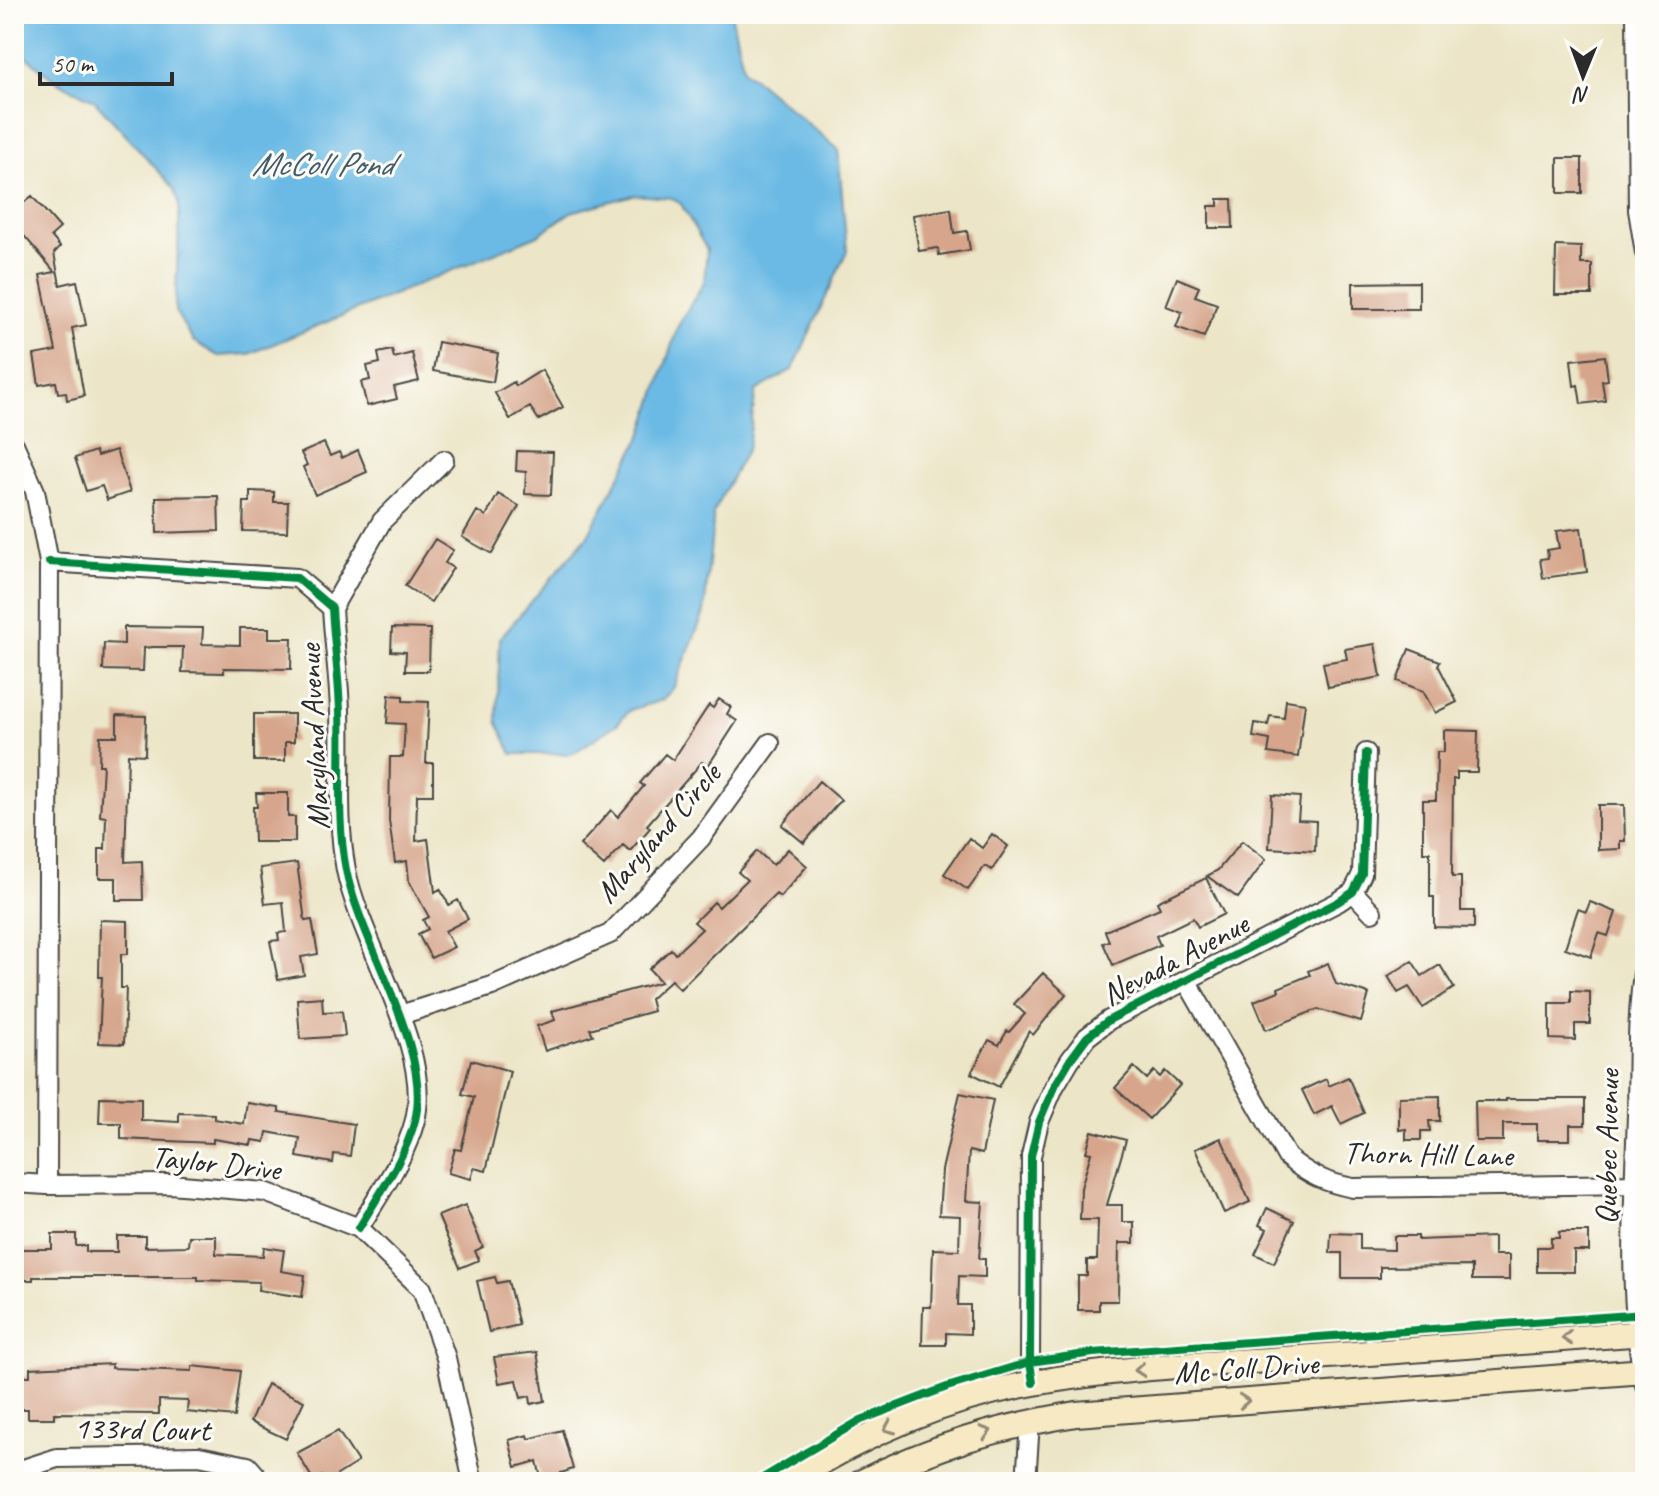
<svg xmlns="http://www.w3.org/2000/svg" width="1659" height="1496" font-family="Caveat,sans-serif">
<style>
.water{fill:#6abae5;stroke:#4a7288;stroke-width:2}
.building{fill:#d6a58b}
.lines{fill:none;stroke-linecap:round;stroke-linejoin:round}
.street-casing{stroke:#484742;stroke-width:22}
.secondary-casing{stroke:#484742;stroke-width:28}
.street{stroke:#fff;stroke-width:18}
.secondary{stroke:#f7e9c3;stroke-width:24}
.cycleway-casing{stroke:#fdfcf7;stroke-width:13}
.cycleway{stroke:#00873e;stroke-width:8}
.oneway{stroke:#918a77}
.labels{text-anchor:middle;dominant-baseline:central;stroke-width:6;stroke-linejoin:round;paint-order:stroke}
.street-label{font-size:32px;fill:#2b2b2b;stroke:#fdfcf7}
.water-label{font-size:34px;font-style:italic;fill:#415d6c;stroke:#fdfcf7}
</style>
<rect width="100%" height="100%" fill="#fdfcf7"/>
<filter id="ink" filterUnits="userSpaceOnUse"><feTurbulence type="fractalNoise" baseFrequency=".0125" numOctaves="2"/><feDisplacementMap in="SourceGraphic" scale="16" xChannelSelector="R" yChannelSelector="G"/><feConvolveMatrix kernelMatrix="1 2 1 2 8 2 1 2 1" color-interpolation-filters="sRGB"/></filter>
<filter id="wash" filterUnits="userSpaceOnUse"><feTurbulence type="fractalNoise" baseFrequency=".006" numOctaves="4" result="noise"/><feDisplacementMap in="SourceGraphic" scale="32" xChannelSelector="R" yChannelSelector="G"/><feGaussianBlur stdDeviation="1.8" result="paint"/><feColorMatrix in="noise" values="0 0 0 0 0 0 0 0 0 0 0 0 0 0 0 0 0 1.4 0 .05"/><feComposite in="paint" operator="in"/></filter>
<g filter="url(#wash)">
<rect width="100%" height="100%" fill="#ece5c7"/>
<!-- water -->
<path class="water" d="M14,14H731L744,70L838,149L847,251L793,369L756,391L748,447L714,511L704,613L674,687L663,700L630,710L617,724L572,754H512L497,721L500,638L587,537L643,433L678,326L704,282L707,250L681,204L672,198L634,195L571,212L538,235L322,324L249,354L218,356L193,341L175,311L179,226V202L173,187L94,100L54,80L14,46Z"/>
<g id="blocks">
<!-- building -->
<path class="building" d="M1558,158H1582V193H1558Z
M32,196L60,228L51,236L60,247L54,253L60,285L77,281L86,325L72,328L84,396L67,400L66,392L58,393L56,382L39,385L34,355L56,351L40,275L55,272L14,224V211Z
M1218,199H1232L1233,228H1209V206H1218Z
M951,209L954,233L967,231L970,250L939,255L938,248L919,251L913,215Z
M1556,246L1581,247V264H1592V295H1555Z
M1177,278L1199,287L1195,296L1217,304L1204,337L1176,327L1182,312L1166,306Z
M1419,282V309H1353V283Z
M438,342L498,353L493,382L433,371Z
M392,350L394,358L412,353L419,381L394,387L397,399L367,406L361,382L370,380L367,366L380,363L378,353Z
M1605,356L1608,380L1602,381L1605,401L1581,404L1578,385L1574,386L1571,360Z
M542,370L563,407L539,420L530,407L510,419L495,393L514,382L516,386Z
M324,443L330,456L339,452L342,458L358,450L367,472L315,495L303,467L307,465L301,453Z
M116,450L130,492L107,500L102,486L86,491L75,458L95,451L97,456Z
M517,451L553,452L551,495L525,494L526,472L516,471Z
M250,491L274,492V502H288L287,532L243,531L244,502H250Z
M498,494L519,506L492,554L462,537L477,511L486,516Z
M218,496L219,531L157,533L156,497Z
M1581,528L1587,572L1543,578L1540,559L1548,558L1547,550L1559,548L1556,531Z
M435,539L453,550L445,563L453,568L431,602L405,586Z
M124,627L203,628L202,644L240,645V628H269V638H292L291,669L224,668V673L182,672L183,647H152L144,648L143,671L103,670L104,643L124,644Z
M392,628L430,629L429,671H405L406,652L391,651Z
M1375,644L1381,677L1328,687L1323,663L1347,659L1345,649Z
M1409,649L1440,661L1438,665L1457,702L1435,713L1423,691L1397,681Z
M389,695L403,696V701L429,702L426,763H433V795H417L416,841L428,839L435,892L440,889L449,905L458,900L468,919L445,931L454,947L431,958L418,934L428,929L423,920L429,917L409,881L407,861L395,863L389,821L390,757H403L405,724L387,723Z
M719,699L731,707L727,714L737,721L708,766L702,762L647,825L650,828L630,851L623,845L604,866L580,845L611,810L618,817L644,786L640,783L665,754L673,760L709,705L713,708Z
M1286,700L1305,703L1298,757L1268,753L1270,740L1253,737L1255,723L1268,725L1270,716L1284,718Z
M254,714H294V742H285V761H254Z
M117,715L146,716L145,755L128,754L125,862L142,861L143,900H116V878H99V849H105L106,817L100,816L103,765H99L100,736H117Z
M1444,730L1478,731L1477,772H1457V779H1453L1452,877H1461V911H1474V928L1434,927V897H1430V852H1423V800H1436L1437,752H1444Z
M819,781L841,800L804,843L782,825Z
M256,793H288V817H295V842H254L253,807H257Z
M1272,795L1300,797L1298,820L1316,821L1315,851L1269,848Z
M1598,805H1624L1625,841H1620V849L1598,850Z
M992,834L1008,846L992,870L985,866L968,890L944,874L969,838L982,848Z
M1242,841L1266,859L1238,898L1207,876L1218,870Z
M788,849L807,866L780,897L776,894L680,989L671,980L650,999L653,1011L590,1029L593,1035L545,1051L537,1026L555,1020L552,1011L661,982L649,969L671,949L675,954L702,929L694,922L714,902L719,907L747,880L738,872L757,851L773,865Z
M297,863L305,921L312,920L318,954L301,957L304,975L278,980L270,941L279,940L278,933L286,932L283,902L265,904L260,868Z
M1206,878L1224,914L1198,927L1193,918L1156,936L1160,945L1113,965L1103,943L1109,941L1105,931L1160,908L1157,902Z
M1590,902L1616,912L1608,936L1599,933L1591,957L1565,948L1578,909L1586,912Z
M100,920L128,921V954H121V988H126L124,1044L99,1043L102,977H99Z
M1412,961L1422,976L1440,965L1454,988L1423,1008L1409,987L1398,993L1388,976Z
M1328,963L1336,984L1369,994L1361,1022L1318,1009L1266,1030L1254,1001L1279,991L1278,988L1310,975L1308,971Z
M1043,973L1066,994L1033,1035L1029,1031L999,1087L971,1073L989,1040L999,1045L1007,1031L1009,1032L1025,1014L1014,1004Z
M1571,991L1590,992V1024H1575V1040L1550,1039V1003H1571Z
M322,997L323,1012L342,1011L345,1036L300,1039L297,999Z
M471,1060L510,1071L486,1171L474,1168L471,1179L448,1173L455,1149L461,1150L474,1097L462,1094Z
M1134,1067L1147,1079L1154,1071L1160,1077L1165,1071L1180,1085L1149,1119L1115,1088Z
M1348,1077L1364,1113L1341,1124L1332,1106L1314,1115L1302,1090L1326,1079L1329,1086Z
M960,1093L993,1100L982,1154L969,1151L966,1201L983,1202L979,1259H985V1277L959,1276L958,1305H970V1334L946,1333V1345H922L923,1307H931L933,1249L959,1250L960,1216L939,1215L942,1170Z
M1440,1096V1121H1429L1430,1131H1421V1140H1406V1129L1399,1130V1097Z
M100,1097L141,1098V1120L179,1122V1113L214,1114V1119L244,1124L247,1103L279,1108V1112L354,1124L350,1156L334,1154L333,1163L297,1157L300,1138L267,1132L265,1142L252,1140L251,1145L213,1139V1143L121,1139V1123H99Z
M1506,1099H1585V1125H1570V1140H1537V1124H1503V1141H1476L1475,1101H1506Z
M1092,1131L1126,1140L1107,1205H1122V1222H1134V1243H1119L1118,1301H1099V1310H1078V1276H1087V1260H1097L1098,1220H1080L1081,1188L1091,1153L1086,1152Z
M1221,1138L1250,1202L1224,1213L1195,1149Z
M465,1205L483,1247L475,1251L479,1260L460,1268L438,1216Z
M1267,1208L1294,1221L1274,1263L1255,1254L1267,1229L1259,1225Z
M1559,1232H1589V1251H1574V1272H1537V1247H1551V1238H1559Z
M1331,1233L1360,1234V1249L1394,1250V1236H1418V1240L1494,1237V1255H1509V1280H1472V1266L1380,1267V1278H1342V1253H1330Z
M52,1234H76V1246H86V1252H117V1236H145V1247L188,1246L189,1236H216V1254L263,1256L264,1247L284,1250L281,1271L305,1275L302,1297L258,1290L259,1282L198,1280V1277H33V1280H14V1249H52Z
M495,1277L497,1283L508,1281L519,1325L489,1332L477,1281Z
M537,1352L545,1401L531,1404L530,1396L521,1398L517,1380L499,1383L494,1357Z
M112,1364V1368L192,1371V1366L240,1371L234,1417L187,1412L188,1401L159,1400V1414L54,1413V1418H28V1409H14V1376H30V1368Z
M267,1384L304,1401L286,1439L250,1422Z
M562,1430L573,1469L561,1473L563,1482H542L537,1461L516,1467L509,1440L528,1435L529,1439Z
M338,1431L358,1462L326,1482L322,1476L314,1481L297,1453Z"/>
</g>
</g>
<g filter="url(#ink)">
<use href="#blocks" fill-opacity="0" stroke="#484742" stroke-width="2"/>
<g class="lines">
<defs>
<path id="street" d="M1636,14L1638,210L1645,253
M14,444L35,491L49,562L47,1185
M49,562L297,578L332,608C334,643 339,677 340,712C342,765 336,818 346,870C360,942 433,1050 415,1120C405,1159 379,1194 359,1228
M332,608L382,521L444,460
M1353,892L1372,912
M1645,961C1636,1012 1638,1064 1637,1115C1634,1203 1627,1297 1645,1385
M1186,980L1287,1157C1308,1175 1327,1183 1353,1188L1635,1184
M400,1015L492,986L610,934L701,838L770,743
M14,1183L47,1185L170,1184L265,1192L359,1228L422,1289L446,1358L473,1482
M1033,1383L1030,1362L1031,1156L1039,1122L1054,1087L1070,1060L1087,1037L1109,1020L1338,902L1353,892L1362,874L1366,753
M14,1472L57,1458L199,1456L248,1466L262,1482
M1026,1482L1030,1422"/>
<path id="secondary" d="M788,1482C862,1435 947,1398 1034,1383C1121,1367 1212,1364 1300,1358C1415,1350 1530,1341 1645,1333
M862,1482C933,1446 998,1427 1076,1414L1645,1371"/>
</defs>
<!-- street casing -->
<use href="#street" class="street-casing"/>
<!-- secondary casing -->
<use href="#secondary" class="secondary-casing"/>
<!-- street -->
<use href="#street" class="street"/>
<!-- secondary -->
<use href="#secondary" class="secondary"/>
<defs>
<path id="cycleway" d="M49,562L297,578L332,608C334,643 339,677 340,712C342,765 336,818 346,870C360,942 433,1050 415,1120C405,1159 379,1194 359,1228
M1033,1383L1030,1362L1031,1156L1039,1122L1054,1087L1070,1060L1087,1037L1109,1020L1338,902L1353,892L1362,874L1366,753
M756,1482L861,1420L947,1387L1030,1362L1093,1353L1645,1314"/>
</defs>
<!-- cycleway casing -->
<use href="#cycleway" class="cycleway-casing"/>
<!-- cycleway -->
<use href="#cycleway" class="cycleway"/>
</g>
<!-- one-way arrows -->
<defs><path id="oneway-chevron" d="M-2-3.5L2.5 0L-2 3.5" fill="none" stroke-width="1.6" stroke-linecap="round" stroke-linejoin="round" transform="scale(2)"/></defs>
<g class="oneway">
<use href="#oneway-chevron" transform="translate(1567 1338) rotate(176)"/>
<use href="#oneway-chevron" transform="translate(1140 1370) rotate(175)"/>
<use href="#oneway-chevron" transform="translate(1244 1401) rotate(-4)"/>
<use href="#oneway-chevron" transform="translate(889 1428) rotate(157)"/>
<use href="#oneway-chevron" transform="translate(986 1432) rotate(-17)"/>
</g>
</g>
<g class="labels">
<!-- street labels -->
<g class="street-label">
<text transform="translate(314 737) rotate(-93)">Maryland Avenue</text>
<text transform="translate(658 833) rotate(-49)">Maryland Circle</text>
<text transform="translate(1175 959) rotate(-28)">Nevada Avenue</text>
<text transform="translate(1607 1147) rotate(-89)">Quebec Avenue</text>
<text transform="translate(1428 1154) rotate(1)">Thorn Hill Lane</text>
<text transform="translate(216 1163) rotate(6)">Taylor Drive</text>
<text transform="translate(1246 1368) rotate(-4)">Mc Coll Drive</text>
<text transform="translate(142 1429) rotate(1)">133rd Court</text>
</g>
<!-- water labels -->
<g class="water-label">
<text x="322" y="163">McColl Pond</text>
</g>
</g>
<!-- margin -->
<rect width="1659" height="1496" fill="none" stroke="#fdfcf7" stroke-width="48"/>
<!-- north arrow -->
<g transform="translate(1583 76) rotate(181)" stroke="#fdfcf7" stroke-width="6" paint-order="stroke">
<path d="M0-6L14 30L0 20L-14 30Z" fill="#2b2b2b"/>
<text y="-12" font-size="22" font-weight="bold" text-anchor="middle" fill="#2b2b2b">N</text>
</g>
<!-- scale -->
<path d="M40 72v12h132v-12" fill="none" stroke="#2b2b2b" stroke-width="4"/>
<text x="52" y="72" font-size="24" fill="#2b2b2b" stroke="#fdfcf7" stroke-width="6" paint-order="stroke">50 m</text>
</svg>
